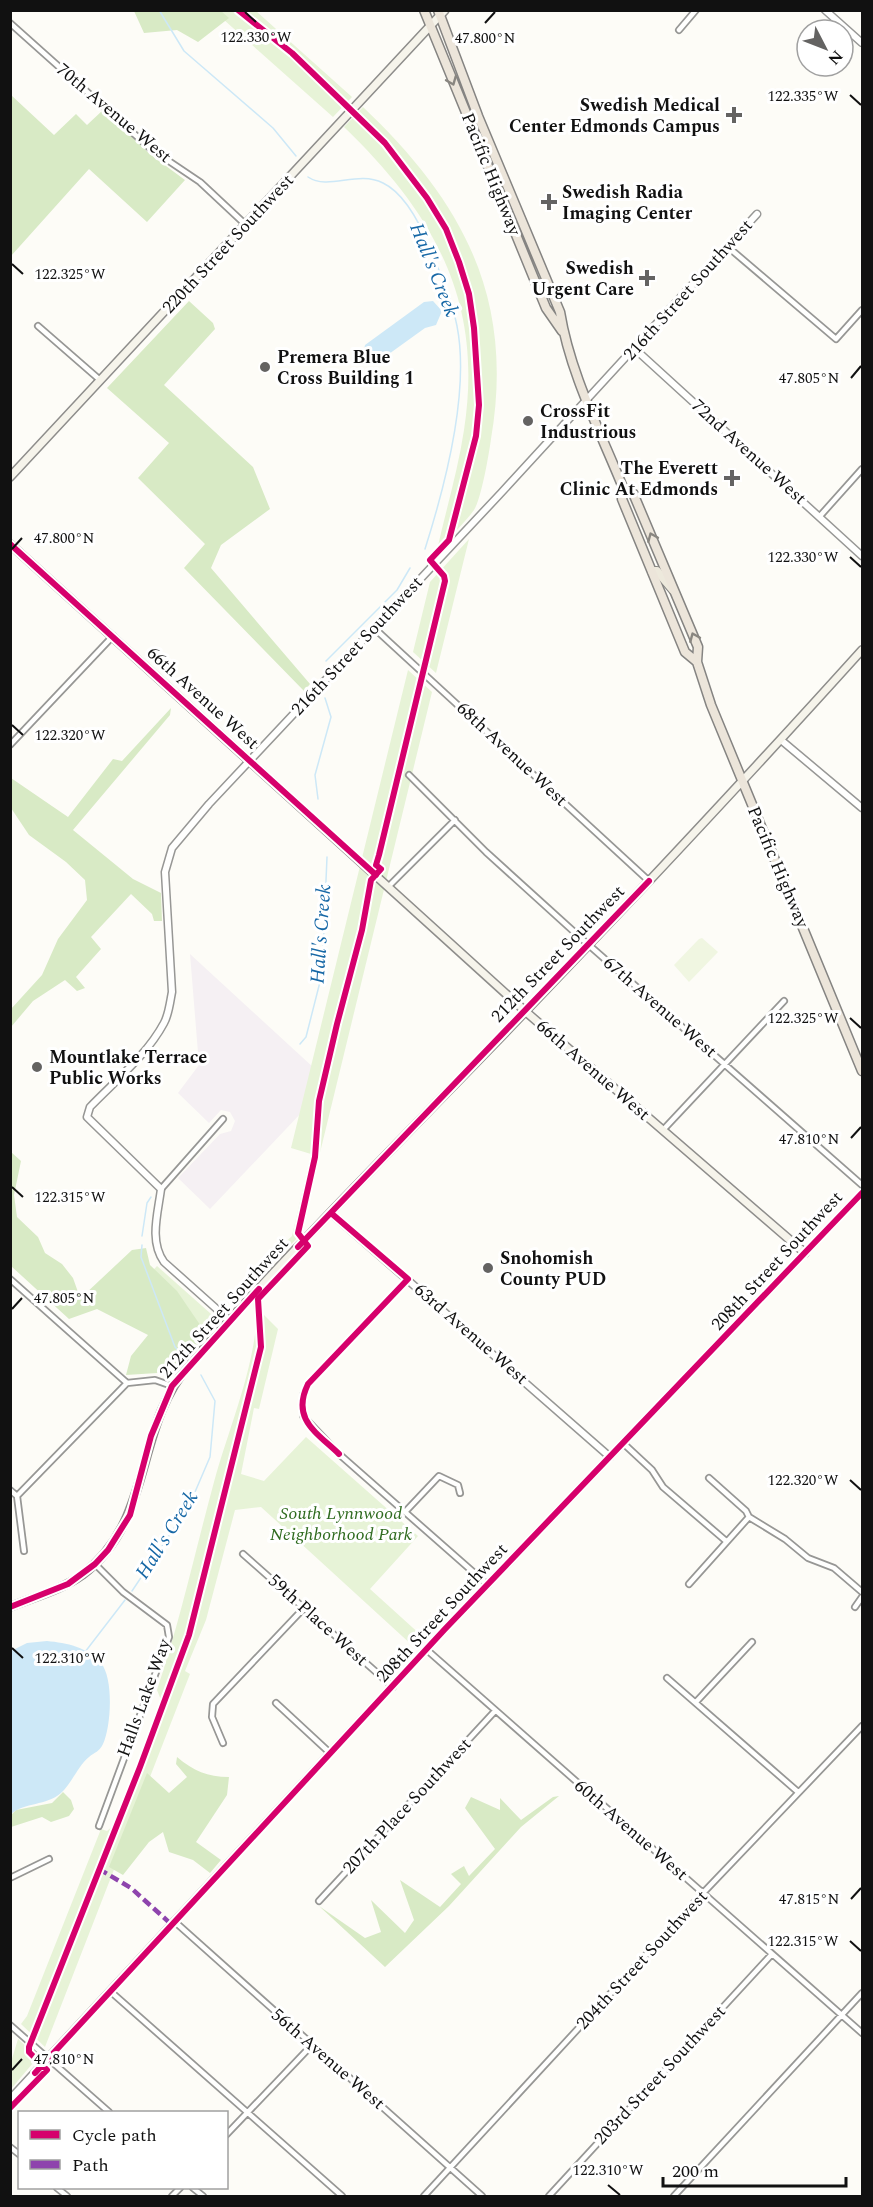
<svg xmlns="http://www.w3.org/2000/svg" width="873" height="2207" font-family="Spectral,serif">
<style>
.industrial{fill:#f5f0f3}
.green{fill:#e7f3d7}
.forest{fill:#d8eac5}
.pitch{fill:#f0f6e1}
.water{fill:#cde8f7}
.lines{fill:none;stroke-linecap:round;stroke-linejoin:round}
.stream{stroke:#cde8f7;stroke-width:1.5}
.minor-casing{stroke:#979795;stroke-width:8}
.tertiary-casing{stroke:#979795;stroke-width:9}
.secondary-casing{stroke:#8e8d8b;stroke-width:10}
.primary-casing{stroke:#858482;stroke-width:10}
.trunk-casing{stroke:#858482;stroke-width:11}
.minor{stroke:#fffffe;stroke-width:4.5}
.tertiary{stroke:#fffffe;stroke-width:6}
.secondary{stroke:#f6f4eb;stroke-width:7}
.primary{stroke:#ede9dc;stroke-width:8}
.trunk{stroke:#ece5da;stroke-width:8}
.quiet{stroke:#8e44ad;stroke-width:4.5;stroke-dasharray:9 4.5;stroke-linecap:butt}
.cycleway-casing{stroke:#fff;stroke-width:10}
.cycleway{stroke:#d6006c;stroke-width:6}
.oneway{stroke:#898680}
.ticks{fill:none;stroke:#111;stroke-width:2}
.poi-dot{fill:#646362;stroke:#fff;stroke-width:2}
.labels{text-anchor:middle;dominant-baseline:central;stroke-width:6;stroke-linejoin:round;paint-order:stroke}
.poi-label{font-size:18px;font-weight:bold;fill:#111;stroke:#fff;text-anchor:start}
.street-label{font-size:18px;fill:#111;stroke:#fff}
.park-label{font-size:18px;font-style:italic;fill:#2f6b1f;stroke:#fff}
.water-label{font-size:20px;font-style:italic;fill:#1768a6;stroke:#fff}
.ticks-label{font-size:15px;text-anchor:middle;fill:#111;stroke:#fff;stroke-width:6;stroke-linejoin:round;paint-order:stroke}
</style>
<rect width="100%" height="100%" fill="#fdfcf7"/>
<!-- industrial -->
<path class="industrial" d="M190,954L314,1068L303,1111L210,1209L178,1178L220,1134L231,1131L235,1121L230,1112L221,1110L209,1123L178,1093L199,1065Z"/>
<!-- green -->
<path class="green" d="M214,11H256L352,97L333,117Z
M363,107C463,202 515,298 491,439C489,454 481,500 474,510C464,524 449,537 437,550C446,510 458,470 464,430C484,301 434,214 344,127Z
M469,539L436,673L413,652L430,582Z
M408,670L432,692L300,1235L263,1274L271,1256L292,1236L311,1154L291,1148Z
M307,1244L310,1246L259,1299L258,1309L278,1329L259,1409L254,1408L241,1474L264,1481L306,1437L418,1536L370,1589L423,1637L414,1647L261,1507L235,1510L206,1620L185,1671L190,1674L45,2047L21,2024L27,2016L101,1829L107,1831L115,1824L161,1700L157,1690C180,1621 195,1552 214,1482C228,1431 250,1380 256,1327C257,1319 253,1310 253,1301Z
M157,1266L219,1321L193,1348L131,1294Z
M18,2039L38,2057L11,2089V2062Z"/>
<!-- forest -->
<path class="forest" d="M134,11H221L229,18L198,42L177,30L144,33Z
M11,95L54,135L76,114L87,125L103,110L151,155L185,180L147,222L89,169L11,256Z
M189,301L213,323L215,329L164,385L253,467L270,509L221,545L211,568L310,684L304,691L184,568L205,544L138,478L169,443L107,388Z
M171,708L170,715L73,830L133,879L161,893L162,921H154L152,914L131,894L91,937L101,949L76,977L85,988L77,991L65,980L33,1001L11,1027V1009L42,975L58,939L87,900L85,880L66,862L29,835L11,808V778L68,817L113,759L122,761Z
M11,1152L21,1161L14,1195L17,1217L38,1237L45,1253L62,1264L73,1278L78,1292L84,1295L132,1250L146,1248L150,1265L177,1291L207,1335L173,1372L126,1375L131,1356L148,1335L97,1309L69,1319L11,1266Z
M177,1757C194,1771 207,1777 229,1777L227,1795L196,1842L221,1860L210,1873L193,1860L169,1852L163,1832L149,1842L123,1875L109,1867L147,1773L169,1793L187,1777L176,1764Z
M63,1792L71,1800L74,1809L69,1816L51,1822L42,1817L11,1827V1815L16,1810L52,1803Z
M559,1796L521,1827L449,1906L385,1967L319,1906L365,1938L381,1932L371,1900L405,1933L414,1920L400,1880L440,1907L461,1884L451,1874L464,1866L469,1876L495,1849L465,1808L471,1797L500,1810V1798L521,1820L553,1797Z"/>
<!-- pitch -->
<path class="pitch" d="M702,938L718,952L689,982L674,965L699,939Z"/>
<!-- water -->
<path class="water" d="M433,301L442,311L436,325L425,328L375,364L366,362L363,354L365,345L424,302Z
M47,1641C67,1643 87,1647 101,1663C114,1679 111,1727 103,1744C99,1752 95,1752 89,1757C78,1766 72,1783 61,1793C46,1806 25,1802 11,1814V1651L27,1643Z"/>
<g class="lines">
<!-- stream -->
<path class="stream" d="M159,10L184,51L273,128L296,156
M308,177C329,191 357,170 383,183C406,194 421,226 430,248C440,273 452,300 457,326C470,392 445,486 425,549
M326,661L397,590L410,568
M318,799L315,775L331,717L325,698
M300,1044L306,1037L322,974L327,857
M142,1236L147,1203L151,1197
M142,1245L141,1257L175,1347L183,1355
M132,1591L189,1506L210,1457L215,1401L201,1375
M85,1652L125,1600"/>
<defs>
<path id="minor" d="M10,23L151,149L200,182L246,225
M679,30L696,10
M728,247L836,339L862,310
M38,326L100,380
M820,516L862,469
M374,628L649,881
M10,745L113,636
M409,775L486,852L582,939L862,1185
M388,887L455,820
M663,1130L784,1001
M161,1189L223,1119
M10,1279L127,1383L155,1380L172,1386
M408,1279L308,1384L303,1395V1416L339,1454L488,1585
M623,1443L652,1470L663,1487L726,1541
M709,1478L746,1511L749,1517
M10,1490L17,1496L24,1551
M17,1496L127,1383
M405,1512L439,1476L458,1485L460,1493
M749,1517L785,1539L808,1558L834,1568L862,1592
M243,1554L393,1687
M95,1564L123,1592L167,1625L169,1637L99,1826
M689,1584L749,1517
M855,1607L862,1597
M427,1650L862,2033
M667,1678L798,1792
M696,1702L752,1642
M276,1703L330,1753
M223,1743L212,1717L213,1704L304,1608
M10,1878L49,1859
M319,1901L495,1711
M174,1921L482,2196
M110,1991L342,2196
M10,2025L109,2112
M226,2135L311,2046
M10,2147L20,2155
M57,2188L67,2196
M193,2188L203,2196
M172,2196L180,2188
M424,2196L703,1893L862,1726
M549,2196L772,1954
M674,2196L862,1993"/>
<path id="tertiary" d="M825,10L862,43
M635,349L862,556
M781,740L862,808
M331,1213L610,1457
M229,1320L164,1262C149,1241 158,1213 161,1189L87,1117L90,1107C115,1081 147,1055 164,1023C169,1014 170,1002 172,992L165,872L172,848L209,804L501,493L757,214
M10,2099L445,1629L862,1193"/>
<path id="secondary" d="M10,477L445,10
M10,544L525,1011L805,1253
M10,1607C34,1597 61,1590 82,1575C155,1520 133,1428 190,1364C288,1254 393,1148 496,1042C620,913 742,783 862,650"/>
<path id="primary" d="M652,571H657L673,590"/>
<path id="trunk" d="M424,10L546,308L562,331
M438,10L478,116L560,312C570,374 601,433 624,490L622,499L685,652L697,662
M624,490L633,493L698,647L697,662L711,705L862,1071"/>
</defs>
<!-- minor casing -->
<use href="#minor" class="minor-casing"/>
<!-- tertiary casing -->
<use href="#tertiary" class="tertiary-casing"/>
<!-- secondary casing -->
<use href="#secondary" class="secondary-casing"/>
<!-- primary casing -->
<use href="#primary" class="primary-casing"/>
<!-- trunk casing -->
<use href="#trunk" class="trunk-casing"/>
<!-- minor -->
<use href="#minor" class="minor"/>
<!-- tertiary -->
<use href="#tertiary" class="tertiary"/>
<!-- secondary -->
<use href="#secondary" class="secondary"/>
<!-- primary -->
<use href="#primary" class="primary"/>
<!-- trunk -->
<use href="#trunk" class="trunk"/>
<!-- quiet -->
<path class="quiet" d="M99,1869L131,1888L171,1924"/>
<defs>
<path id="cycleway" d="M10,544L376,875
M331,1213L408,1279L308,1384C291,1419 316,1432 339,1454
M298,1247L649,881
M10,1607L68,1584L95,1564L108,1550L130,1515L151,1436L172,1386L259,1289
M35,2073L445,1629L862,1193
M10,2108L47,2070L29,2052V2047L140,1767L189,1635L261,1347L258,1299L308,1246L298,1233L315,1157L319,1101L337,1024L362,930L371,880L381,869L376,865L379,855L445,581L444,576L430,560L449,540L476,436L479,405L474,328L469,294L459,262L446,229L427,198L385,143L292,53L238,10"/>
</defs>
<!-- cycleway casing -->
<use href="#cycleway" class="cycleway-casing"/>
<!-- cycleway -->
<use href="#cycleway" class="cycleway"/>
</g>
<!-- one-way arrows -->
<defs><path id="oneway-chevron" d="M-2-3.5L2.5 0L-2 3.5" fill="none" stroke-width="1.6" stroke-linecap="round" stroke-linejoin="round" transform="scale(1.5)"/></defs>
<g class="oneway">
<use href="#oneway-chevron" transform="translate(452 81) rotate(68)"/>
<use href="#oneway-chevron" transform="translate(652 537) rotate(-113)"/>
<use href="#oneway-chevron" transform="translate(694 637) rotate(-113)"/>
</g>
<!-- ticks -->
<path class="ticks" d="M245,12L256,22M485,23L495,12M850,95L861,105M12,264L23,274M851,378L861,366M12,549L22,538M850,557L861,567M12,725L23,735M850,1018L861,1028M851,1138L861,1127M12,1187L23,1197M12,1309L22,1298M850,1480L861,1490M12,1648L23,1658M851,1899L861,1888M850,1941L861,1951M12,2070L22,2059M608,2185L620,2195"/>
<!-- markers -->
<g class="poi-dot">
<path d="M731 106h6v6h6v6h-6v6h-6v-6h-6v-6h6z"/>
<path d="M546 193h6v6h6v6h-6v6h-6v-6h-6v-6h6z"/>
<path d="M644 269h6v6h6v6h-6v6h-6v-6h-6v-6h6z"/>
<circle cx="265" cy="367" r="6"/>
<circle cx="528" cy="421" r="6"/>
<path d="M729 469h6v6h6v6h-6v6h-6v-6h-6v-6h6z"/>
<circle cx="37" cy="1067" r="6"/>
<circle cx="488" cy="1268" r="6"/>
</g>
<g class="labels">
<!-- poi labels -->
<g class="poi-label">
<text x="720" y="105" text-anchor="end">Swedish Medical<tspan x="720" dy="21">Center Edmonds Campus</tspan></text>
<text x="562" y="192">Swedish Radia<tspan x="562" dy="21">Imaging Center</tspan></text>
<text x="634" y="268" text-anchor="end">Swedish<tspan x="634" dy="21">Urgent Care</tspan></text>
<text x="277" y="357">Premera Blue<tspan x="277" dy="21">Cross Building 1</tspan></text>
<text x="540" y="411">CrossFit<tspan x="540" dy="21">Industrious</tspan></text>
<text x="718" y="468" text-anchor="end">The Everett<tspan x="718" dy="21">Clinic At Edmonds</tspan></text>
<text x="49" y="1057">Mountlake Terrace<tspan x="49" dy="21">Public Works</tspan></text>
<text x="500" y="1258">Snohomish<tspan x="500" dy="21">County PUD</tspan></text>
</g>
<!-- street labels -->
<g class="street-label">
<text transform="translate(114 113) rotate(40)">70th Avenue West</text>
<text transform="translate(491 174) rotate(68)">Pacific Highway</text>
<text transform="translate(228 244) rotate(-47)">220th Street Southwest</text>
<text transform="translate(688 290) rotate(-48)">216th Street Southwest</text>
<text transform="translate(749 452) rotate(42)">72nd Avenue West</text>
<text transform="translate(357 646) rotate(-47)">216th Street Southwest</text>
<text transform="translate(203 698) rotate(42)">66th Avenue West</text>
<text transform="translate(512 754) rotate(43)">68th Avenue West</text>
<text transform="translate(778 867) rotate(67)">Pacific Highway</text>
<text transform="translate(558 954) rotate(-46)">212th Street Southwest</text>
<text transform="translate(660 1007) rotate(41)">67th Avenue West</text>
<text transform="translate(593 1070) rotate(41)">66th Avenue West</text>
<text transform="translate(777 1261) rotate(-47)">208th Street Southwest</text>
<text transform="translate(224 1308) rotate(-48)">212th Street Southwest</text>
<text transform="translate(471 1334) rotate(41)">63rd Avenue West</text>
<text transform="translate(442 1613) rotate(-47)">208th Street Southwest</text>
<text transform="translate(318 1620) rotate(42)">59th Place West</text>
<text transform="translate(144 1698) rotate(-70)">Halls Lake Way</text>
<text transform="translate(407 1806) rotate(-47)">207th Place Southwest</text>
<text transform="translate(631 1830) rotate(41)">60th Avenue West</text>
<text transform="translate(642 1960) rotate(-47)">204th Street Southwest</text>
<text transform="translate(328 2059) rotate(41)">56th Avenue West</text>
<text transform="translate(660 2075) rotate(-47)">203rd Street Southwest</text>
</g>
<!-- park labels -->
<g class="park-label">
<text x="341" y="1513">South Lynnwood<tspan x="341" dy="21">Neighborhood Park</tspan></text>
</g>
<!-- water labels -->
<g class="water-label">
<text transform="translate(434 270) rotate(68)">Hall's Creek</text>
<text transform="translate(321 934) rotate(-86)">Hall's Creek</text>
<text transform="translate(167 1535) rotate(-58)">Hall's Creek</text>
</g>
</g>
<g class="ticks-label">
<text x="256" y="42">122.330°W</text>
<text x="485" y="43">47.800°N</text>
<text x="803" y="101">122.335°W</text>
<text x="70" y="279">122.325°W</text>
<text x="809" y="383">47.805°N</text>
<text x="64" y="543">47.800°N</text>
<text x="803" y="562">122.330°W</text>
<text x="70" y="740">122.320°W</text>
<text x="803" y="1023">122.325°W</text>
<text x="809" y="1144">47.810°N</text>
<text x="70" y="1202">122.315°W</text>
<text x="64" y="1303">47.805°N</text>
<text x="803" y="1485">122.320°W</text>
<text x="70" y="1663">122.310°W</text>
<text x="809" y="1904">47.815°N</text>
<text x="803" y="1946">122.315°W</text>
<text x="64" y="2064">47.810°N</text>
<text x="608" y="2175">122.310°W</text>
</g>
<!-- border -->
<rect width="873" height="2207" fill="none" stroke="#111111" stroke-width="24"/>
<!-- legend -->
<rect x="18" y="2111" width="210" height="78" fill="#ffffff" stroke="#a0a0a0" stroke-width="1.5"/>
<rect x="30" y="2130" width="30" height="9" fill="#d6006c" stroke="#a0a0a0" stroke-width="1.5"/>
<text x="72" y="2141" font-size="18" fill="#111111">Cycle path</text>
<rect x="30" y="2160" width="30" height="9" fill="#8e44ad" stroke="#a0a0a0" stroke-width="1.5"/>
<text x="72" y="2171" font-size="18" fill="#111111">Path</text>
<!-- north arrow -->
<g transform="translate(825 48) rotate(132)"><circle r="28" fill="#ffffff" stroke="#a0a0a0" stroke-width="1.5"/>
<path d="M0-4.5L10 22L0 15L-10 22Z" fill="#646362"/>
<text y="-9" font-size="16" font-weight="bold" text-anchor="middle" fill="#111111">N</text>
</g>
<!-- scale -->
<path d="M663 2177v9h183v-9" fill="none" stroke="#111111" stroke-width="3"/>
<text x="672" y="2177" font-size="18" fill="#111111" stroke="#ffffff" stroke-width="4.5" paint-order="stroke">200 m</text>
</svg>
